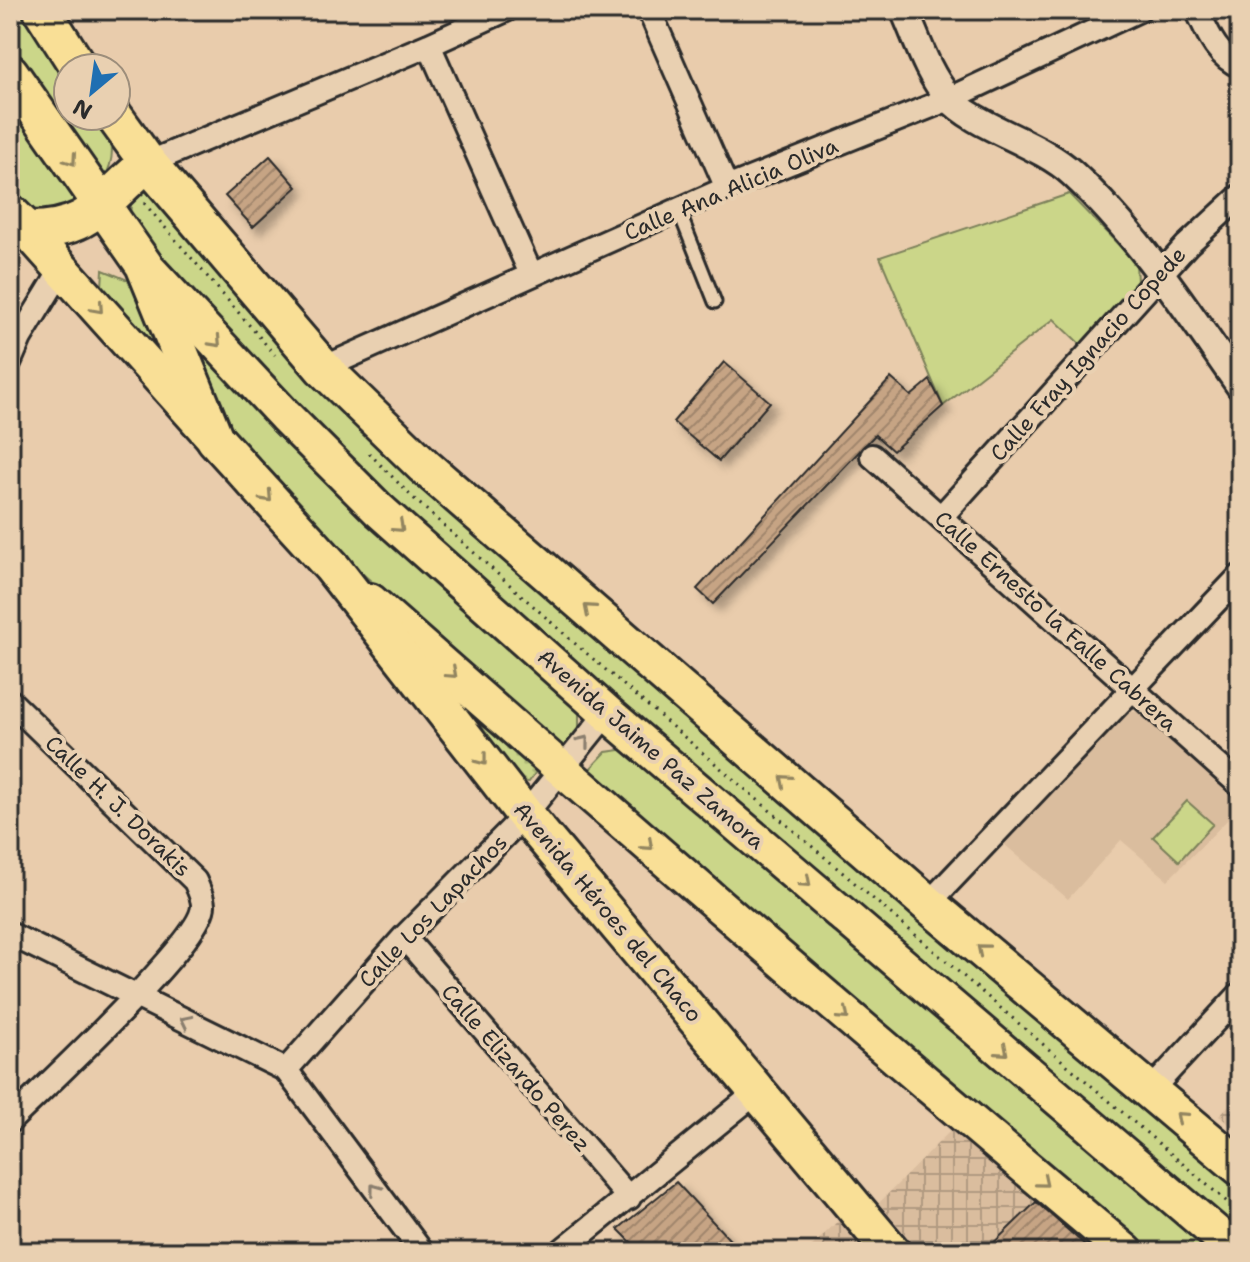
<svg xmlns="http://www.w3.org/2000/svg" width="1250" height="1262" font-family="'Shantell Sans',sans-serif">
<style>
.built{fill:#dabd9e}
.industrial{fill:url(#industrial-grid)}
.grass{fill:url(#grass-dots);stroke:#7b805a;stroke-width:2}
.park{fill:#cbd689;stroke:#7b805a;stroke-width:2}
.building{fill:url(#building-hatch);stroke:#2b2b2b;stroke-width:2;filter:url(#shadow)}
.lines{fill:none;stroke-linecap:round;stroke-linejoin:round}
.service-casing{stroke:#2b2b2b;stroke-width:17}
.minor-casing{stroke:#2b2b2b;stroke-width:28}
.tertiary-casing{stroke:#2b2b2b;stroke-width:32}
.primary-casing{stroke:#2b2b2b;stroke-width:40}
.trunk-casing{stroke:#2b2b2b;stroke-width:42}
.path{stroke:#2b2b2b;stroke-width:3;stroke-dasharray:2 6;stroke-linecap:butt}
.service{stroke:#e9d0b1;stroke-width:11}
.minor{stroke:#e9d0b1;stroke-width:22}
.tertiary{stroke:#e9d0b1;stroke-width:26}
.primary{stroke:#f9df96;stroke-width:34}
.trunk{stroke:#f9df96;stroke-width:36}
.oneway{stroke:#928560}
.oneway2{stroke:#8a7e6e}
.labels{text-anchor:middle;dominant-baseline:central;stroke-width:8;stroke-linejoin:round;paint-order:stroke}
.street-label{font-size:22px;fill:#2b2b2b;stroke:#e9d0b1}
</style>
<defs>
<pattern id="industrial-grid" width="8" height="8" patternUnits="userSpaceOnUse" patternTransform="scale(2)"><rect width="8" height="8" fill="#dabd9e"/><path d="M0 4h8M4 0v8" fill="none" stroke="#b19a81"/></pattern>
<pattern id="grass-dots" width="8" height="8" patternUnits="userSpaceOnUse" patternTransform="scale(2)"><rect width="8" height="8" fill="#cbd689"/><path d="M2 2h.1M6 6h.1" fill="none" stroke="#aeb876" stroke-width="1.8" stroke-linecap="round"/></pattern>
<pattern id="building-hatch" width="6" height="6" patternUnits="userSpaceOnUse" patternTransform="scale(2)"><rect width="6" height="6" fill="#c6a484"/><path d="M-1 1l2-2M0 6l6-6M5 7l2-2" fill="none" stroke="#a1866c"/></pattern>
<filter id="shadow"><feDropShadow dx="7" dy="7" stdDeviation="4" flood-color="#0004"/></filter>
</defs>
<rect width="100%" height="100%" fill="#e9ccac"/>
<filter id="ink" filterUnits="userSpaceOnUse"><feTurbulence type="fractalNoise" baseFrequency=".0125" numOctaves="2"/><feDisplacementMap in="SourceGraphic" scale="16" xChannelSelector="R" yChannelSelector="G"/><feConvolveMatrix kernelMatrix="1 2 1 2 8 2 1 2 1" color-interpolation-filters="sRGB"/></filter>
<g filter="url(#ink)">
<!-- built -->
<path class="built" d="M1146,711L1240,802V807L1168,880L1121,840L1068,899L1004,844L1130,712Z"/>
<!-- industrial -->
<path class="industrial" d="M1240,1093V1133L1219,1116Z
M952,1129L1036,1202L1094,1252H920L879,1203Z
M839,1220L864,1252H805L809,1249Z"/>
<!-- grass -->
<path class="grass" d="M474,704L541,764L529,782L519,781L465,710Z"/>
<!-- park -->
<path class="park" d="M10,10H30L68,68V116H99C113,138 117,155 104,179L10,43Z
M10,102L82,204C46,215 44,217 10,199Z
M147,181L933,928L1240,1189V1239L431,539L279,389L140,234L130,213L133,191Z
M1069,194L1136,263L1137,282L1082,346L1054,319L943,406L880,257Z
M103,270L128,280L147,316L172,372L102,288Z
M181,330L579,710V732L564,749L356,568L228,440Z
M627,749L1220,1252H1151L588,771L606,752Z
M1187,801L1213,824L1179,861L1153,837Z"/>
<!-- building -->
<path class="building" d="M270,156L297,187L253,227L225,196Z
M724,362L770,402L719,461L673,422Z
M891,378L911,396L930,380L943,406L893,451L875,435L713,604L697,589Z
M676,1182L741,1252H641L618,1229Z
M1036,1202L1093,1252H984Z"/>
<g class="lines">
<defs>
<path id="service" d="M678,209L715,302"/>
<path id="minor" d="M649,10L727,188
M1197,10C1207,31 1216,56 1240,66
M429,45L531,274
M148,163L429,45L506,10
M10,361L20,338L62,269
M323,368L727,188L949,99L1139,10
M872,456L1240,785
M941,517L1187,245L1240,196
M10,701L195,881C198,888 203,898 203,905C204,940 42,1089 10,1121
M928,904L1240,576
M10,934L286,1070L422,1252
M404,937L629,1198
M286,1070L404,937L525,815L607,713
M1150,1091L1240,994
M560,1252L758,1091"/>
<path id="tertiary" d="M904,10C917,39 927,73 948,97C975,128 1039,142 1073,174C1139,235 1188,312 1240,386"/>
<path id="primary" d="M27,230L211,435
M147,268L285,416L378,509L607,713L1238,1252
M370,601C619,821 871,1038 1126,1252"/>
<path id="trunk" d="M42,10L79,68
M10,73L144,265L215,439L331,566L525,815L892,1252
M114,116L148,163L323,368L424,466L928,904L1240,1167
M10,213L27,230C94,231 101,199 148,163"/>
</defs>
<!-- service casing -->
<use href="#service" class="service-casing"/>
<!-- minor casing -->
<use href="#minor" class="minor-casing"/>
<!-- tertiary casing -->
<use href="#tertiary" class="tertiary-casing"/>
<!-- primary casing -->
<use href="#primary" class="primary-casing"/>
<!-- trunk casing -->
<use href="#trunk" class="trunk-casing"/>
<!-- path -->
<path class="path" d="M82,116L88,126
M144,203L275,355
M369,453L411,496L571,640L1240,1213"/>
<!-- service -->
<use href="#service" class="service"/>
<!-- minor -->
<use href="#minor" class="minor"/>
<!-- tertiary -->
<use href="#tertiary" class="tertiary"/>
<!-- primary -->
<use href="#primary" class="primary"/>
<!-- trunk -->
<use href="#trunk" class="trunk"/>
</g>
<!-- one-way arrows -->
<defs><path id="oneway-chevron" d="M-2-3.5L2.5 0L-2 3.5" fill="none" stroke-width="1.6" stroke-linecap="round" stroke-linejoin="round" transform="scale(2)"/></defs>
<g class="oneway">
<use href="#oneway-chevron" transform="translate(71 160) rotate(55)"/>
<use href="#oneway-chevron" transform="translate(98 308) rotate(48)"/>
<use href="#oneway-chevron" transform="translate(216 342) rotate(47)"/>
<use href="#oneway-chevron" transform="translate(267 497) rotate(47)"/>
<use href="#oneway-chevron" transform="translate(399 527) rotate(42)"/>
<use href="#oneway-chevron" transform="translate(589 609) rotate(-139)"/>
<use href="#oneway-chevron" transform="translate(452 673) rotate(42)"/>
<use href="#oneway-chevron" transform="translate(482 760) rotate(52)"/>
<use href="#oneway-chevron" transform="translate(785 780) rotate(-139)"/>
<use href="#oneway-chevron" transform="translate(648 845) rotate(41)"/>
<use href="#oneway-chevron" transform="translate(806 882) rotate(41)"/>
<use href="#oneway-chevron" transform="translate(982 949) rotate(-140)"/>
<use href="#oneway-chevron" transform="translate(844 1015) rotate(41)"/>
<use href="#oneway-chevron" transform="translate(1003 1051) rotate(41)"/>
<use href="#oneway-chevron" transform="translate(1181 1117) rotate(-139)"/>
<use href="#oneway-chevron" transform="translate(1043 1182) rotate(40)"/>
</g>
<g class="oneway2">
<use href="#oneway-chevron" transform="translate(584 741) rotate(-51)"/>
<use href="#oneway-chevron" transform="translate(186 1021) rotate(-154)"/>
<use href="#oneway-chevron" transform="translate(375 1189) rotate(-127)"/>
</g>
</g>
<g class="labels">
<!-- street labels -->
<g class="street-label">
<text transform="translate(731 189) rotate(-23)">Calle Ana Alicia Oliva</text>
<text transform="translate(1088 354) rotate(-48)">Calle Fray Ignacio Copede</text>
<text transform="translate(1056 621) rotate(42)">Calle Ernesto la Falle Cabrera</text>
<text transform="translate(651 749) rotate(41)">Avenida Jaime Paz Zamora</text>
<text transform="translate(118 806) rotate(44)">Calle H. J. Dorakis</text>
<text transform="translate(433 911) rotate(-46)">Calle Los Lapachos</text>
<text transform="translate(608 912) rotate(50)">Avenida Héroes del Chaco</text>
<text transform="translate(516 1068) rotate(49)">Calle Elizardo Perez</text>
</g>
</g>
<!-- margin -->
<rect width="1250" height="1262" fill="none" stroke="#e9d0b1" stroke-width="40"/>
<rect x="20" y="20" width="1210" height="1222" fill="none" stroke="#2b2b2b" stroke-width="3" filter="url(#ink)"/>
<!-- north arrow -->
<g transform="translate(92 92) rotate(209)"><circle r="38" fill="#e9d0b1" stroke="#9d8e7b" stroke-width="2"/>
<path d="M0-6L14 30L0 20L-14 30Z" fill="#1f6fb2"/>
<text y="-12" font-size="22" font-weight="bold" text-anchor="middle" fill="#2b2b2b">N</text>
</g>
</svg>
